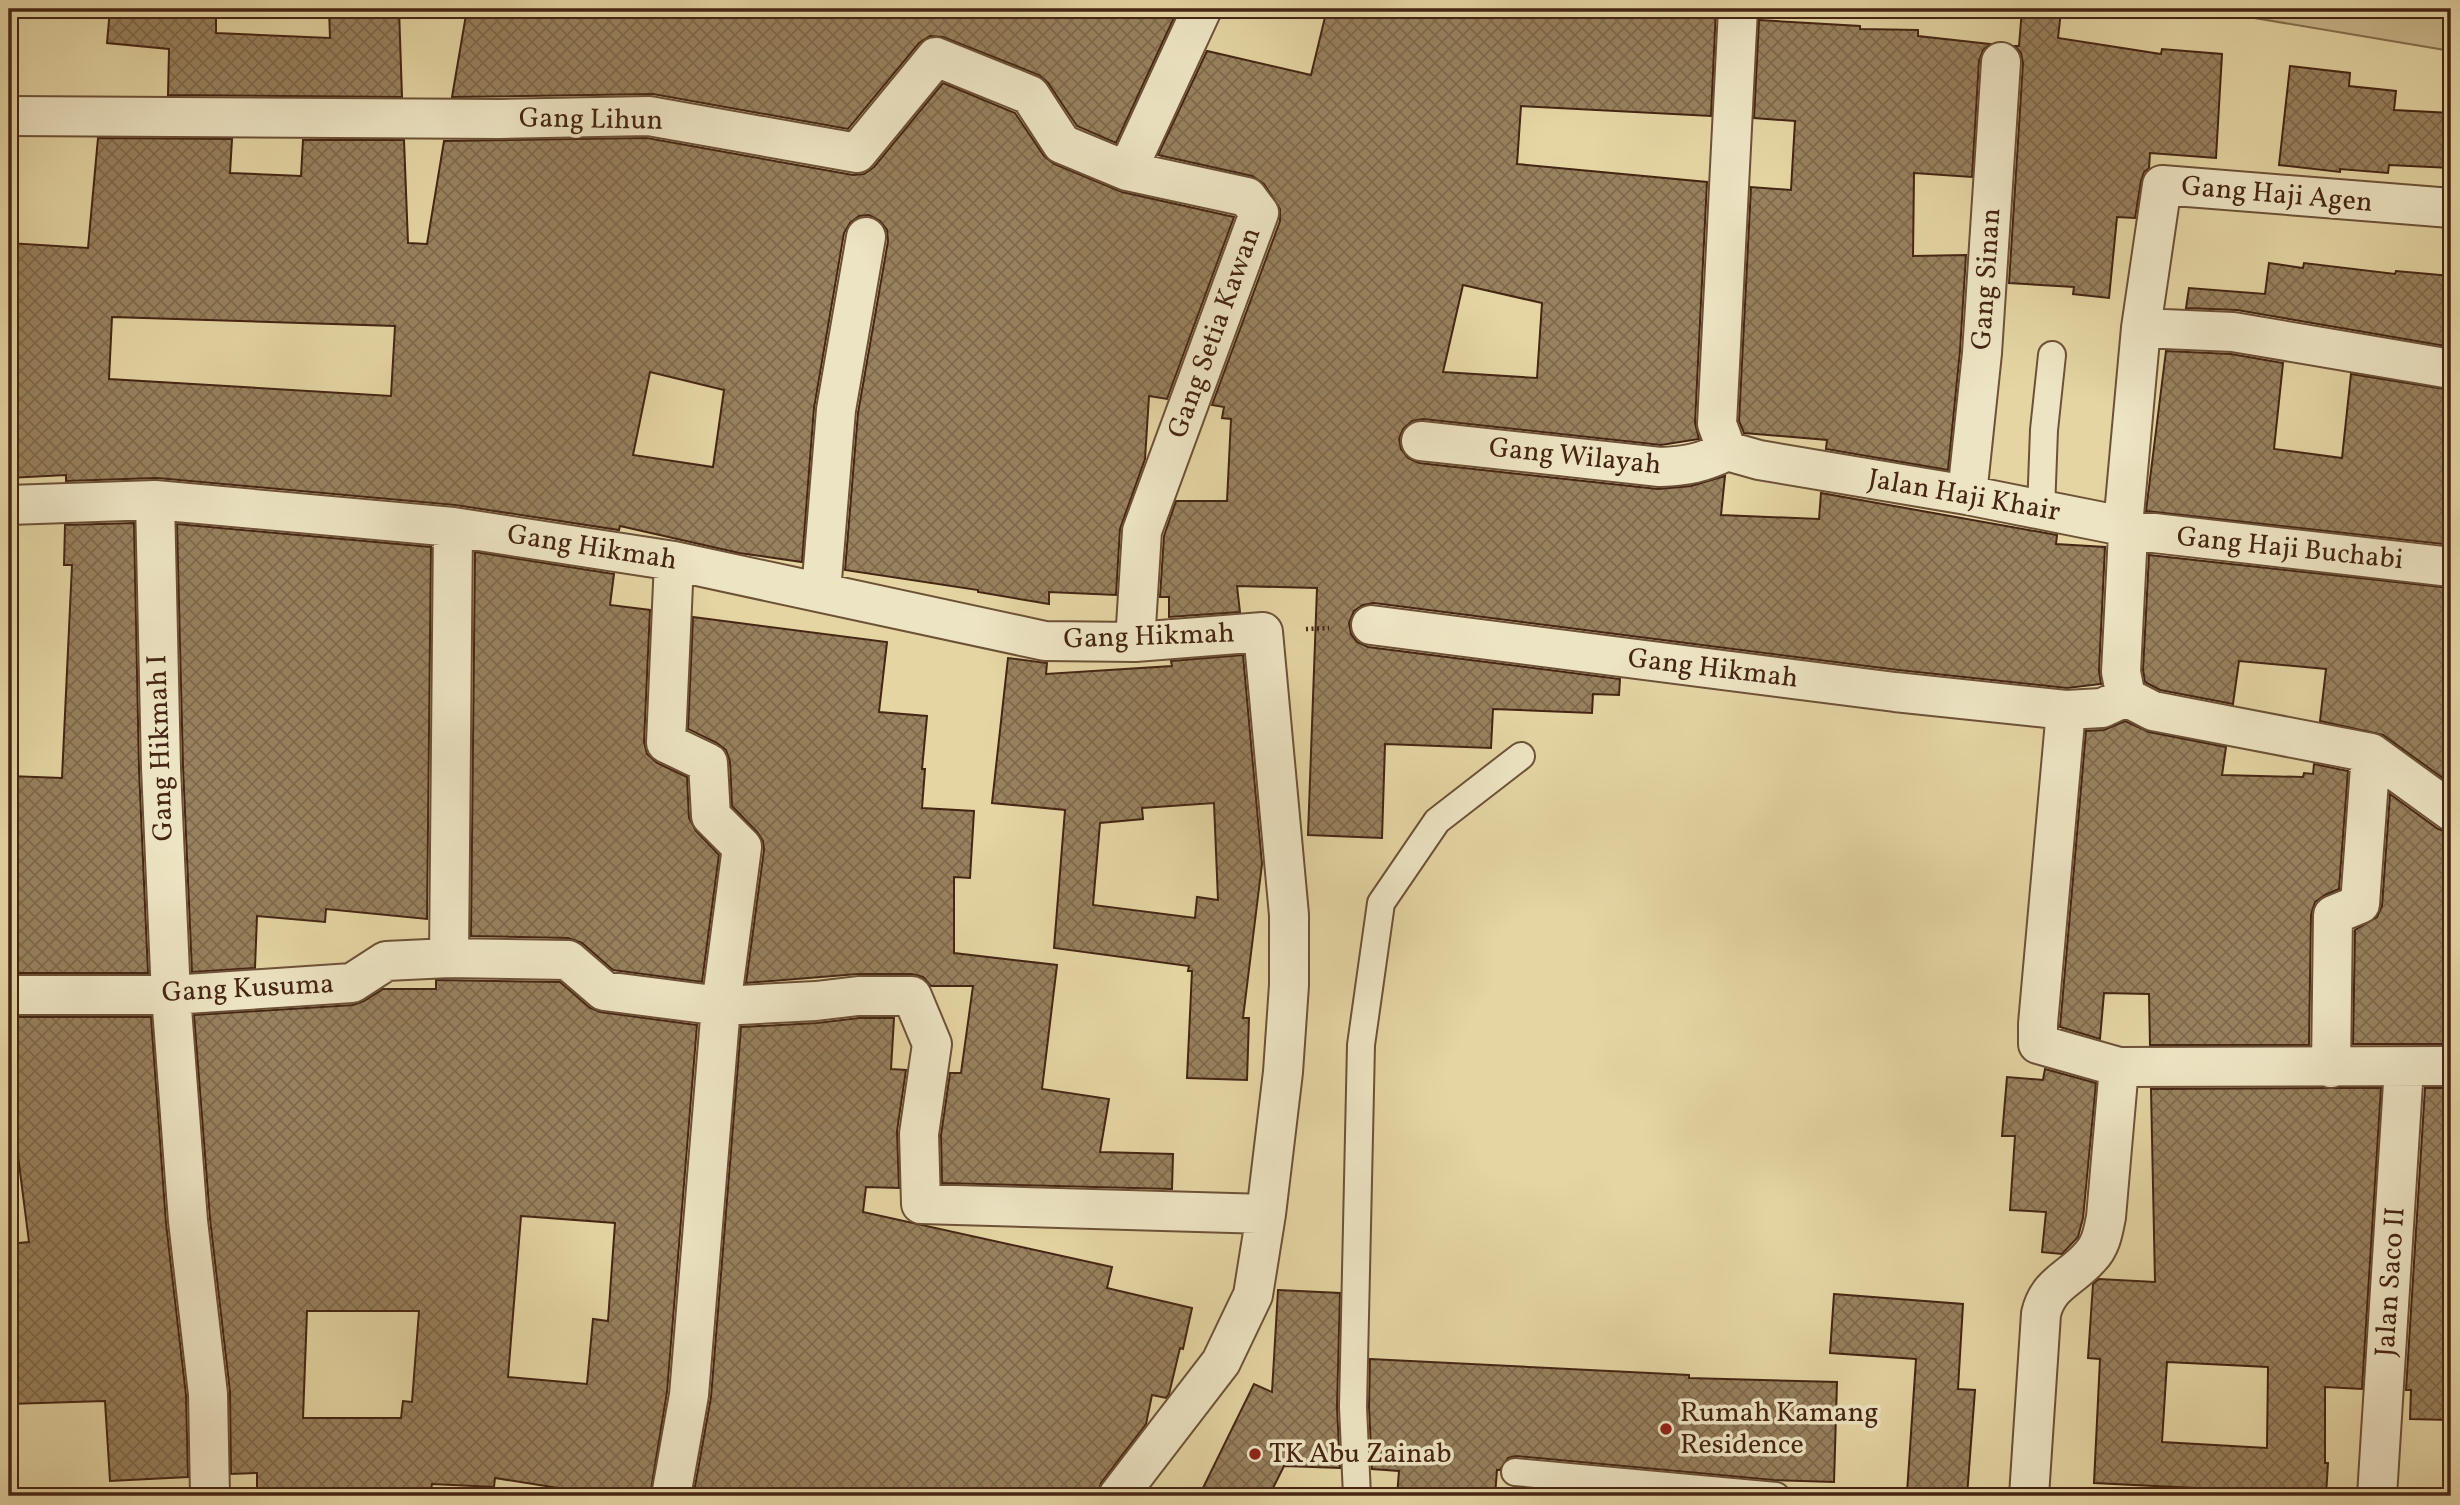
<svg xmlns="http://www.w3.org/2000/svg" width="2460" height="1505" font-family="Vollkorn,serif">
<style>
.grass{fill:#c9b78b;stroke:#876e4f;stroke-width:2}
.building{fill:url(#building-cross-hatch);stroke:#452513;stroke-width:2;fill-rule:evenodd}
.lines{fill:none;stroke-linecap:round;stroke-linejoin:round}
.lane-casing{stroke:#6d5137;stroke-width:30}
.street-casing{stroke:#6d5137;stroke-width:42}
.path{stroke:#452513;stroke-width:4.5;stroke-dasharray:2 3.5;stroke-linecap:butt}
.lane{stroke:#ede4c3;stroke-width:26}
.street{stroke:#ede4c3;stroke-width:38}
.poi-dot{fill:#8f2418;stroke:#ede4c3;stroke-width:2.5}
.labels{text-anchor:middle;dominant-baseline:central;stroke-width:7;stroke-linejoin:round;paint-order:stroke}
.street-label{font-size:28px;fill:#452513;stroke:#ede4c3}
.poi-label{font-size:28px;fill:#452513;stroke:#ede4c3;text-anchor:start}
</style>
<defs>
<pattern id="building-cross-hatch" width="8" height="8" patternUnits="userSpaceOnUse" patternTransform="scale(1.75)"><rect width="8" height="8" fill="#98815e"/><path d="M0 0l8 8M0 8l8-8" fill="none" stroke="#7e694c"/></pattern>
</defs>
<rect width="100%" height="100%" fill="#e4d5a3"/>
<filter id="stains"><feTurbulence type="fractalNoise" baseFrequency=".00286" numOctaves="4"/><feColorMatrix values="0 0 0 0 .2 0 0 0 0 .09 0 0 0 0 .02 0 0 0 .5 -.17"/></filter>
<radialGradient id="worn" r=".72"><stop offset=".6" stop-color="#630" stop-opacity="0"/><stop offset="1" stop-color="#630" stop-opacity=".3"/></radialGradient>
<!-- grass -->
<path class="grass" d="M2201,9H2451V51Z"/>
<!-- building -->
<path class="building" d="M110,9H216V33L330,38L329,9H399L402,97L168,95L169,49L107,43Z
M467,9H1178L1116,143L1077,126L1048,83L1039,75L943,37L930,36L919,43L848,129L653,94L452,97Z
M1327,9H1716L1711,116L1521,106L1517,164L1707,182L1695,423L1699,439L1661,445L1423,419L1412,421L1403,429L1399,439L1401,449L1408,458L1419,463L1658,489L1691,486L1725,476L1721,515L1819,519L1821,493L2057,535L2056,544L2105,547L2099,671L2101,684L2067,688L1898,670L1374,603L1363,605L1354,611L1349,623L1351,634L1357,642L1368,647L1620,679L1619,695L1593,694L1592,713L1493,709L1491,748L1385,744L1382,838L1308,835L1317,588L1237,586L1240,612L1169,617V597H1160L1164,536L1176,501H1227L1231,419L1222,418L1224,407L1212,405L1280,221V209L1264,184L1252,176L1158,155L1207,51L1311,75ZM1463,285L1542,303L1537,378L1443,372Z
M2022,9L2061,11L2058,38L2161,54L2162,49L2222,54L2216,158L2150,153L2149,168L2144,172L2141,181L2135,218L2117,217L2109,298L2073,294L2074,287L2009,283L2023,63L2021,53L2015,46H2019Z
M1759,20L1860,26V29L1918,30V36L1990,44L1983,50L1979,61L1972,177L1914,173L1913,256L1966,255L1960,351L1948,470L1826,449L1827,440L1744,433L1739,421L1751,187L1791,190L1795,121L1754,118Z
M2290,66L2350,73L2349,86L2396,91L2394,110L2451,113V168L2389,165L2388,173L2340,169V172L2279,165Z
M943,83L1015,113L1044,156L1054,164L1122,192L1234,217L1167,399L1149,396L1145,459L1120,529L1116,595L1049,592V604L978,592V590L845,570L858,413L888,241L887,230L880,221L869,215L859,216L850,223L844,233L814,408L802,562L739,553L620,526L619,530L455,505L157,478L66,481V475L9,478V243L88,248L98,138L232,139L230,173L301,176L303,140H404L408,243L427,244L444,141L647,138L853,175L864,174L874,167ZM112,317L395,326L391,396L109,379ZM650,372L724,390L713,467L633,455Z
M2269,263L2303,268L2304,263L2395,274L2396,271L2451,276V347L2237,310L2186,308L2189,288L2265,294Z
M2166,351L2231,354L2283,363L2274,449L2342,458L2351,374L2451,390V545L2146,511Z
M134,523L139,769L148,973H9V776L62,778L72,565H64L65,525Z
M177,524L431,547L427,919L326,909L325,922L257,916L255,968L192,972L183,767Z
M475,552L614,574L610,605L650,610L644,742L647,754L657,763L687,777L689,818L696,831L719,855L702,982L613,970L582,943L568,938L471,936Z
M2149,555L2451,588V784L2383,735L2320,721L2326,669L2239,661L2233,704L2160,690L2145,682L2143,670Z
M693,617L887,642L879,712L927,716L922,769H925L922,808L974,811L970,878L954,877V953L1057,965L1042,1089L1109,1099L1100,1152L1173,1154L1172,1189L942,1183L941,1135L950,1073H961L973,986H931L923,977L912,974H858L746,983L764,850L763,841L757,832L732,806L730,762L726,750L717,743L688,729Z
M1243,655L1262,864L1243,1018H1249L1247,1080L1187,1078L1192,971H1188L1189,966L1054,948L1065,810L992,803L1008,658L1047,663L1046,674L1172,666L1171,661ZM1214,803L1218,900L1197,897L1195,918L1093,905L1100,823L1143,819L1142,808Z
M2125,721L2149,732L2226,747L2222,775L2303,777L2304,773L2313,774L2314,764L2348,771L2339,889L2325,895L2315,902L2311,915L2309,1045H2150L2149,994L2104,993L2100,1039L2060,1027L2086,731L2104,730Z
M2390,794L2438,829L2451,832V1044H2353L2355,930L2377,917L2382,906Z
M436,980L560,982L590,1008L600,1012L697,1025L667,1392L650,1496H596V1494L495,1478L494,1487L432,1484L430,1496H265V1488H257V1473L231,1474L230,1392L210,1219L194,1015L353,1005L364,1001L383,989H436ZM521,1216L615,1223L608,1321L593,1319L587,1384L508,1377ZM307,1311H419L412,1402L403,1401L401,1418H303Z
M9,1017H151L166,1223L186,1395L188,1477L110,1481L105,1401L9,1404V1244L29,1242L17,1148L9,1150Z
M859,1018H894L891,1069L906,1070L897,1131L899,1188L866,1187L863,1212L1112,1267L1107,1288L1192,1308L1183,1349L1180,1348L1169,1394L1166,1398L1152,1395L1146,1424L1101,1483L1097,1496H752L694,1492L711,1397L741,1027L817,1023Z
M2045,1069L2096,1083L2083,1218L2078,1237L2062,1254L2042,1252L2046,1212L2010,1210L2015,1136H2002L2007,1077L2043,1080Z
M2325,1088H2381L2362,1389L2325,1387V1463H2328L2326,1496H2195V1488L2094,1483L2100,1359L2088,1358L2093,1284L2099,1279L2155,1282L2151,1089ZM2167,1362L2268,1367L2267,1448L2162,1442Z
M2425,1088H2451V1420L2410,1419L2411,1390H2406Z
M1278,1290L1340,1293L1337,1407L1340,1468L1284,1466L1269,1496H1199L1254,1384L1272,1392Z
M1834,1294L1963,1304L1958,1389L1975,1390L1967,1496L1907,1493L1916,1359L1830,1353Z
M1370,1359L1689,1375V1378L1837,1382L1834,1482L1773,1480L1516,1456L1508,1458L1500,1470H1497L1495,1496H1397L1399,1471L1372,1469L1369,1407Z"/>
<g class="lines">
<defs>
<path id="lane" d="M2041,510L2044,430L2052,355
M1515,1472L1776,1496
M1357,1496L1353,1407L1361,1045L1381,903L1437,821L1521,756"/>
<path id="street" d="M1738,9L1717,424L1727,451L1759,460L1967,495L2123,526L2128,533L2121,672L2126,697L2153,711L2371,753L2451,811
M9,116L500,119L649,116L857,153L936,57L1030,95L1062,144L1127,171L1247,197L1259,213L1142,531L1135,642
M1127,171L1202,9
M2141,328L2233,332L2451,369
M1421,441L1660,467C1687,466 1702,463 1727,451
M1967,495L1982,353L2001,62
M155,500L161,768L171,995L188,1221L208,1394L210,1496
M9,505L155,500L453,527L674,561L1045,641L1135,642L1263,632L1289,915V985L1283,1072L1266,1214L1253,1295L1221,1362L1118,1496
M2123,526L2141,328L2162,185L2451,208
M2128,533H2154L2451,567
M821,592L836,410L866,237
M1371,625L1895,692L2066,710L2102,708L2126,697
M2066,710L2038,1024V1044L2119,1067L2451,1066
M449,958L453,527
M9,995H171L352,983L386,961L449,958L568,960L604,991L721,1006L816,1001L858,996H912L932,1044L919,1134L921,1204L1266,1214
M2331,1068L2333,915L2360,904L2371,753
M671,1496L689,1395L721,1006L742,847L711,816L708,763L666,743L674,561
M2029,1496L2041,1314C2048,1283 2071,1279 2090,1257C2101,1246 2103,1232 2106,1217L2119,1067
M2377,1496L2404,1067"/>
</defs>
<!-- lane casing -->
<use href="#lane" class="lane-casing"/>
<!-- street casing -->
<use href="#street" class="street-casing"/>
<!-- path -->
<path class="path" d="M1306,629L1329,628"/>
<!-- lane -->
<use href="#lane" class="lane"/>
<!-- street -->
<use href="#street" class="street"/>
</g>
<!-- markers -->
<g class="poi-dot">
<circle cx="1666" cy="1429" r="7"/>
<circle cx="1255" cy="1454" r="7"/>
</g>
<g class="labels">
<!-- street labels -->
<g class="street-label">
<text transform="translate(591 120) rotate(1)">Gang Lihun</text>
<text transform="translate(2277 195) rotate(5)">Gang Haji Agen</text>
<text transform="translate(1987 279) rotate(-86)">Gang Sinan</text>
<text transform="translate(1215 333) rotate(-70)">Gang Setia Kawan</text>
<text transform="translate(1575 457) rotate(6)">Gang Wilayah</text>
<text transform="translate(1964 496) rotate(10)">Jalan Haji Khair</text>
<text transform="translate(592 548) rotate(9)">Gang Hikmah</text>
<text transform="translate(2290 549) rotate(6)">Gang Haji Buchabi</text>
<text transform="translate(1149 637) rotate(-2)">Gang Hikmah</text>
<text transform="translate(1713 669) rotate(7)">Gang Hikmah</text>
<text transform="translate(161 748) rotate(-92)">Gang Hikmah I</text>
<text transform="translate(248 989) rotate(-3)">Gang Kusuma</text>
<text transform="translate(2391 1282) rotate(-86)">Jalan Saco II</text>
</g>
<!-- poi labels -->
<g class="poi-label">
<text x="1680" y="1413">Rumah Kamang<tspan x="1680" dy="32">Residence</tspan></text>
<text x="1269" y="1454">TK Abu Zainab</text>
</g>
</g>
<!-- margin -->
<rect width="2460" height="1505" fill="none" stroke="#e4d5a3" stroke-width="35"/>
<rect x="10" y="10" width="2439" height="1484" fill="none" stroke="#452513" stroke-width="3.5"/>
<rect x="18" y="18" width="2425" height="1470" fill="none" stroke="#452513" stroke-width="2"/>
<rect width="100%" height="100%" filter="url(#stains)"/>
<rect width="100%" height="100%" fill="url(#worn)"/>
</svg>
